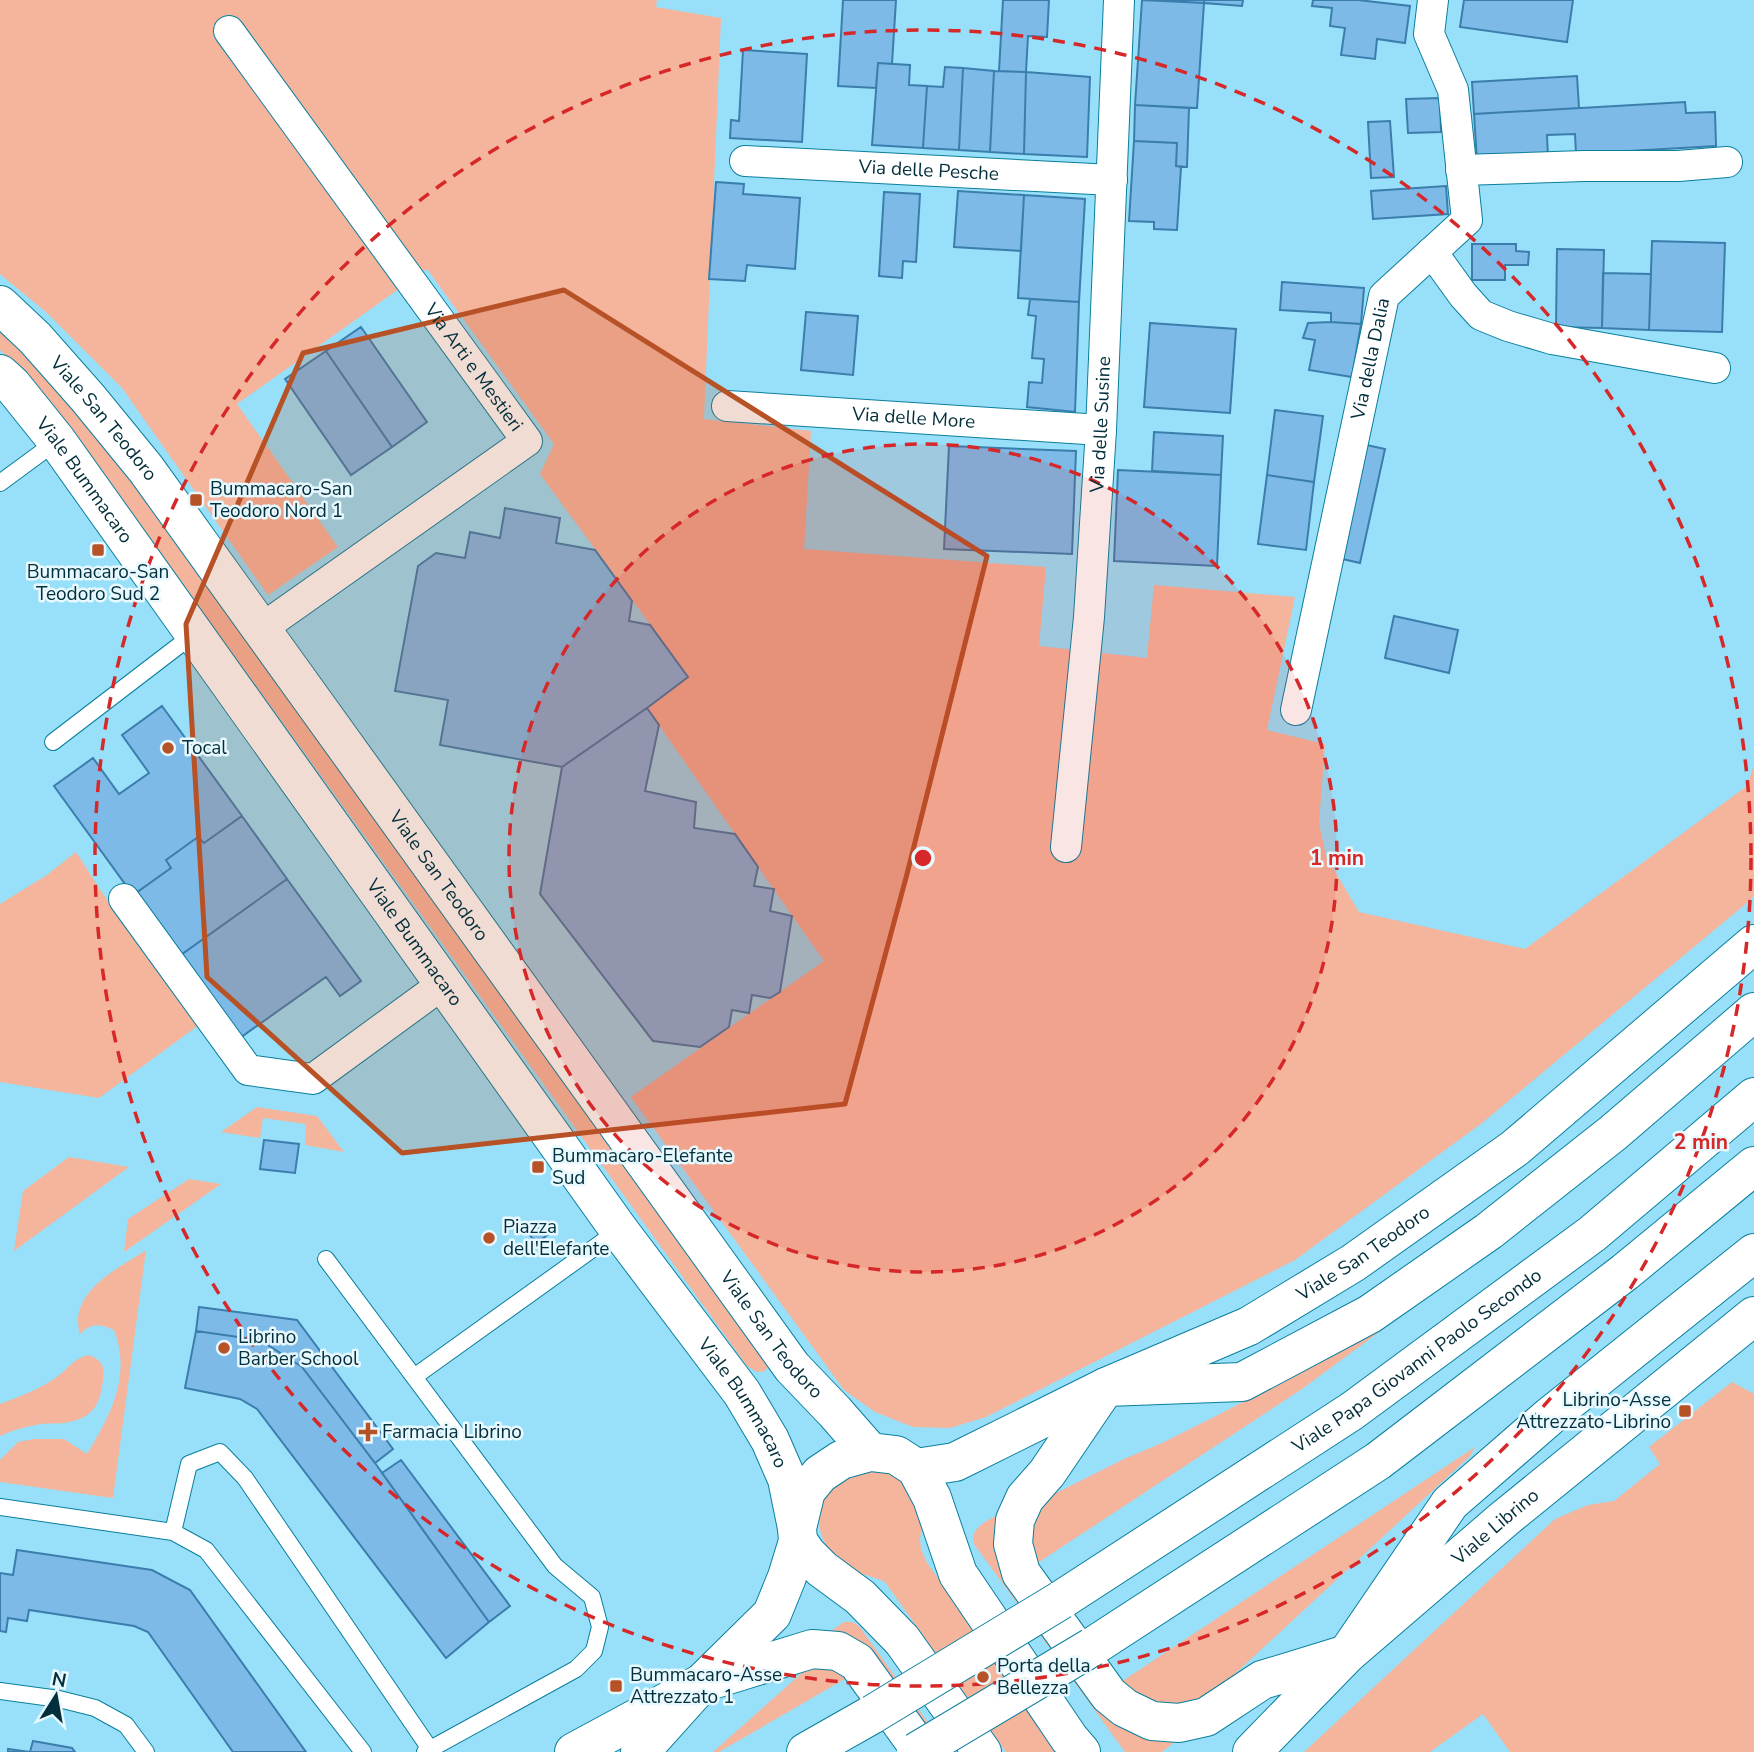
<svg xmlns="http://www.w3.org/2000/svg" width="1754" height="1752" font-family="'Nunito Sans',sans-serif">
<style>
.green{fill:#f5b49c}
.building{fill:#7dbae8;stroke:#3a7ead;stroke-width:2}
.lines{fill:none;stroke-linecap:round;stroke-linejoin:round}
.service-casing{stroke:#0a7f9c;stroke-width:18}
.minor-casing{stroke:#0a7f9c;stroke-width:32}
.secondary-casing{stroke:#0a7f9c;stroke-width:40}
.primary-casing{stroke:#0a7f9c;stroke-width:40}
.service{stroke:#fff;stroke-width:16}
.minor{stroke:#fff;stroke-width:30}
.secondary{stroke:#fff;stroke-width:38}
.primary{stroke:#fff;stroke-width:38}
.primary-bridge-casing{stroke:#0a7f9c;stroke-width:40;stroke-linecap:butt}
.primary-bridge{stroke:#fff;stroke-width:38}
.marked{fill:#b75126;fill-opacity:0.2;stroke:#b75126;stroke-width:5;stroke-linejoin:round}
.ring{fill:none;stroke:#d62828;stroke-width:3.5;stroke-dasharray:12 9}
.poi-dot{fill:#b75126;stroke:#e7f8fe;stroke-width:2.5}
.labels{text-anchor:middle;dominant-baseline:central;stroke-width:5;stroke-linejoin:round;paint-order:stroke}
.street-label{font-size:19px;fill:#022f3b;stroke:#e7f8fe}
.poi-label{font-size:19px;fill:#022f3b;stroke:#e7f8fe;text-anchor:start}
.centre{fill:#d62828;stroke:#e7f8fe;stroke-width:3.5}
.ring-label{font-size:21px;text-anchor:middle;font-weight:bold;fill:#d62828;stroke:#e7f8fe;stroke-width:5;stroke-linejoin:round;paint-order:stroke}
</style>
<rect width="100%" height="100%" fill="#98e0f9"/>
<!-- green -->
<path class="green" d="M0,0H657L656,7L721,18L704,419L811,431L804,549L1046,567L1039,646L1147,658L1154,585L1295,597L1267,730L1325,744L1319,823L1326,856L1359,912L1525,949L1747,786L1754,765V896L1742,907L1482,1123L1295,1260L986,1417L950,1428L913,1427L875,1412L844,1390L631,1097L824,961L647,708L688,676L540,474L554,444L427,269L237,404L338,547L268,595L122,388L46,312L0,274Z
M0,325L83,415L768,1366L765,1371L757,1372L747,1366L162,555L21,371L0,350Z
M76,852L101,891L199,1025L99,1098L0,1082V904L47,875Z
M257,1107L317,1116L344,1152L305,1145L306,1124L263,1118L260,1138L221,1132Z
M69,1157L129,1167L14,1251L23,1191Z
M189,1179L221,1184L124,1252L128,1219Z
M146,1250L113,1498L0,1482V1460L18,1442L34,1439H64L87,1454C110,1416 132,1376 114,1330C98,1323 91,1323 79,1335C79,1330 78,1324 78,1319C81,1285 121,1267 146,1250Z
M1401,1316L1302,1389L1033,1566L1027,1528L1046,1498L1124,1459L1162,1443L1214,1417L1285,1380Z
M89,1355C102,1361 105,1365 103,1380C100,1407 91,1419 64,1423C56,1424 49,1423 42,1424C28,1426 13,1430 0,1436V1404C19,1397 40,1389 57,1377C68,1369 75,1357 89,1355Z
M1732,1382L1754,1394V1752H1510L1483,1714L1430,1752H1304L1555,1519L1588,1505L1614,1501L1660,1464L1649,1447Z
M1475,1447L1470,1456L1210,1697L1169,1710L1118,1684Z
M860,1468L886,1472L900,1478L909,1488L922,1522L920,1540L921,1549L927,1563L1064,1752H1006L885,1582C875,1577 864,1575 854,1571C826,1557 808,1523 826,1494C831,1485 851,1475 860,1468Z
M1003,1513L1005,1572L1181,1737L1162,1752H1125L974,1544C969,1527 990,1519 1003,1513Z
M844,1622C852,1621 857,1623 862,1630L949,1752L824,1636Z
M824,1664L850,1676L719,1752H713L803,1672Z"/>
<!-- building -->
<path class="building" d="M843,0H896L892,64L878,63L876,88L838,86Z
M1003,0H1049L1047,37L1028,36L1026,72L999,71Z
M1142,0L1204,3L1197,108L1135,105Z
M1151,0H1204V3Z
M1204,0H1243L1242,6L1204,3Z
M1313,0H1358L1410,6L1405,43L1377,39L1375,59L1341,55L1345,28L1330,26L1332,8L1312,6Z
M1464,0H1573L1567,42L1460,27Z
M743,50L807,54L802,142L730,138L731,120L739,121Z
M878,63L910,65L909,85L927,86L923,148L872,145Z
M945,67L963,68L959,150L923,148L927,86L943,87Z
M963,68L994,71L990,152L959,150Z
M994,71L1026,72L1024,154L990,152Z
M1026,72L1090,77L1087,157L1024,154Z
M1577,76L1579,108L1474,114L1472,82Z
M1440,98L1441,132L1408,133L1406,99Z
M1685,102L1686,113L1715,112L1716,146L1576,154L1575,134L1547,135L1548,157L1477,161L1474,114Z
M1135,105L1189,108L1187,167L1176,166L1177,143L1134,141Z
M1390,121L1394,177L1371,178L1368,122Z
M1134,141L1177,143L1176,166L1181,167L1177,230L1154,229V222L1129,221Z
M716,182L744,184L743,194L800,198L795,269L747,265L745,281L709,279Z
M1446,186L1448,214L1373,219L1371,191Z
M958,191L1024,195L1021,251L954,247Z
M884,192L920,194L916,262L903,261L902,278L879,276Z
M1024,195L1085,199L1079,302L1018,298Z
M1652,241L1725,243L1722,332L1649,330Z
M1472,244H1516V251L1529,252L1528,265H1505V280H1472Z
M1557,249L1604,250L1602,328L1556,327Z
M1603,273L1651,274L1649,330L1602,328Z
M1282,282L1364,288L1361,324L1331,322V313L1280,310Z
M1030,299L1079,302L1075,412L1027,407L1029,382L1042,383L1044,359L1032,358L1036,316L1028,315Z
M806,312L858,316L853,375L801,370Z
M1331,322L1361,324L1352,377L1309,370L1315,340L1303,338L1308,323Z
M1150,323L1236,329L1230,413L1144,407Z
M361,327L427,422L392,447L326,351Z
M326,351L392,447L351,475L285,379Z
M1275,410L1323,416L1314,482L1267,475Z
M1154,432L1223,436L1221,475L1152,471Z
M1362,444L1385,449L1360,563L1338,558Z
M949,446L1076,451L1072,554L944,549Z
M1118,470L1221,475L1217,566L1114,561Z
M1267,475L1314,482L1306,550L1258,544Z
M505,508L560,518L556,543L595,550L632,601L629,621L650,625L688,677L647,708L562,767L440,745L448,700L395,691L418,566L436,553L465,558L470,532L500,538Z
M1394,616L1458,630L1449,673L1385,658Z
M162,706L242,816L204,843L198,837L166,860L171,868L133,895L54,786L93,758L119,794L149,773L122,735Z
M647,708L659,725L645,791L696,802L694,828L735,834L758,867L754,886L774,889L770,911L792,916L780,992L770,998L752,995L749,1013L732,1010L729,1027L700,1047L653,1041L540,894L562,767Z
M242,816L287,879L178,957L133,895L171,868L166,860L198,837L204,843Z
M287,879L361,981L340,996L326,977L237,1040L178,957Z
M264,1140L299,1144L295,1173L260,1169Z
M546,1224L551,1232L536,1244L530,1235Z
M199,1307L297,1320L393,1449L375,1463L302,1367L260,1340L196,1331Z
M196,1331L260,1340L302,1367L375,1463L489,1622L446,1658L257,1409L240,1399L185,1388Z
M401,1460L510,1606L489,1622L382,1473Z
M17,1550L152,1570L190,1590L306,1752H233L148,1632L134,1626L29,1610L27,1621L8,1618L6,1632L0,1631V1573L13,1575Z
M33,1741L72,1748L75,1752H8V1749L30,1752Z"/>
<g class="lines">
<defs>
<path id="service" d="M0,483L57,441
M53,742L194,634
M326,1259L555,1566L592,1597L600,1627L594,1651L576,1669L425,1752
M414,1377L619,1230
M0,1507L173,1532L206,1550L363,1752
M173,1532L189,1464L220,1452L245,1478L430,1749
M0,1691L59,1699L95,1708L126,1725L146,1752"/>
<g id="minor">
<path id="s1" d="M229,31L527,441L261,629"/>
<path id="s2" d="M745,161L1112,180"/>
<path d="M1461,170L1584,166H1678L1727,162"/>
<path d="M1432,252L1463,295L1481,315L1508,326L1552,339L1715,368"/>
<path id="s3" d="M727,406L1101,430"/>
<path id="s4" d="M1296,710L1384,296L1467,220L1453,90L1429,34L1433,0"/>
<path id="s5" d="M1066,847L1089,617L1101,430L1119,0"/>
<path d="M124,899L248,1070L313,1079L443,984"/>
</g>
<g id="secondary">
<path id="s6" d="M0,305L35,338L88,398L146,469L792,1367L835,1412L870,1452"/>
<path id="s7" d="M0,374L12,385L57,441L619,1230L742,1393L770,1440L787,1479L797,1528"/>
<path d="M1104,1389L1047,1473L1025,1498L1015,1520L1013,1544L1021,1573L1109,1695L1125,1708L1152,1721L1179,1723L1206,1717L1262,1680L1344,1655"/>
<path id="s8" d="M916,1468L955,1462L1106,1387L1249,1326L1353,1263L1515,1148L1754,944"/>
<path d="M798,1541L807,1554L822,1569L860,1597L902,1640L982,1752"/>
<path d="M702,1683L772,1614L787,1577L798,1541L797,1528L806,1491L820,1474L841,1460L870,1452L896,1455L916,1468L932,1498L958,1574L1069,1738L1081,1752"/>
<path d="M574,1752L702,1683L812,1649L838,1651L857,1662L922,1752"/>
<path id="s9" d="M1252,1752L1347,1654L1504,1519L1754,1316"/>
</g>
<g id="primary">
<path d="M1106,1387L1242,1382L1370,1314L1489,1231L1613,1133L1754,1012"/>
<path id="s10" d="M1061,1600L1352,1411L1592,1234L1754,1097"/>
<path d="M1092,1647L1378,1461L1625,1272L1754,1166"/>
<path d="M1347,1654L1450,1503L1550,1416L1754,1253"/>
<path d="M640,1752L702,1683"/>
<path d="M806,1752L873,1714"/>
</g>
</defs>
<!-- service casing -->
<use href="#service" class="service-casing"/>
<!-- minor casing -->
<use href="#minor" class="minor-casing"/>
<!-- secondary casing -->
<use href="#secondary" class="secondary-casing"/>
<!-- primary casing -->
<use href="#primary" class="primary-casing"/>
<!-- service -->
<use href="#service" class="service"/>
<!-- minor -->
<use href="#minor" class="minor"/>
<!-- secondary -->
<use href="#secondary" class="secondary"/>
<!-- primary -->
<use href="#primary" class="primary"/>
<defs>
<path id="primary-bridge" d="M873,1714L1061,1600
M916,1752L1092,1647"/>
</defs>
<!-- primary-bridge casing -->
<use href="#primary-bridge" class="primary-bridge-casing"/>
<!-- primary-bridge -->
<use href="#primary-bridge" class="primary-bridge"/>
</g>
<!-- marked area -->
<path class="marked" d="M564,290L987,556L907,874L845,1104L402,1153L207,977L186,624L303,353Z"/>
<!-- distance rings -->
<circle cx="923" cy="858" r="414" fill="#d62828" fill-opacity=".12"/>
<g class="ring">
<circle cx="923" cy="858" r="414"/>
<circle cx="923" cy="858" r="828"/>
</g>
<!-- markers -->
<g class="poi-dot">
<rect x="189" y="493" width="14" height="14" rx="3.5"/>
<rect x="91" y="543" width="14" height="14" rx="3.5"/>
<circle cx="168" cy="748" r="7"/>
<rect x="531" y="1160" width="14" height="14" rx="3.5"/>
<circle cx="489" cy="1238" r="7"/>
<circle cx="224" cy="1348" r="7"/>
<rect x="1678" y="1404" width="14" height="14" rx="3.5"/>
<path d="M364.5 1421.5h7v7h7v7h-7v7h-7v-7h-7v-7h7z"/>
<circle cx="983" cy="1677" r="7"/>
<rect x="609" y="1679" width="14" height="14" rx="3.5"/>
</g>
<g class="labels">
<!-- street labels -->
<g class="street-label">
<text stroke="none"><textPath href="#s2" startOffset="184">Via delle Pesche</textPath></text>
<text stroke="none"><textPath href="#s4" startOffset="359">Via della Dalia</textPath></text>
<text stroke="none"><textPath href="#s1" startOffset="416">Via Arti e Mestieri</textPath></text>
<text stroke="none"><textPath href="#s3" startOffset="187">Via delle More</textPath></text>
<text stroke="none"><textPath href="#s6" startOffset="154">Viale San Teodoro</textPath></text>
<text stroke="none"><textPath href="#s5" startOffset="424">Via delle Susine</textPath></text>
<text stroke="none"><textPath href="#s7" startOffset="136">Viale Bummacaro</textPath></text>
<text stroke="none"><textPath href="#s6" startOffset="721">Viale San Teodoro</textPath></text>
<text stroke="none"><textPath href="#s7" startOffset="704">Viale Bummacaro</textPath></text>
<text stroke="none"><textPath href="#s8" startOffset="499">Viale San Teodoro</textPath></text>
<text stroke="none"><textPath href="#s6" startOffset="1288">Viale San Teodoro</textPath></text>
<text stroke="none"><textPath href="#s10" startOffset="429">Viale Papa Giovanni Paolo Secondo</textPath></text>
<text stroke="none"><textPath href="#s7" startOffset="1270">Viale Bummacaro</textPath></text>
<text stroke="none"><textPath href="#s9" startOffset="332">Viale Librino</textPath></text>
</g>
<!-- poi labels -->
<g class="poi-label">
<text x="210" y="489">Bummacaro-San<tspan x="210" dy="22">Teodoro Nord 1</tspan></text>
<text x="98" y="572" text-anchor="middle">Bummacaro-San<tspan x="98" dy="22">Teodoro Sud 2</tspan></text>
<text x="182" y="748">Tocal</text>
<text x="552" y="1156">Bummacaro-Elefante<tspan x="552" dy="22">Sud</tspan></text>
<text x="503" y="1227">Piazza<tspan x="503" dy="22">dell'Elefante</tspan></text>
<text x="238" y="1337">Librino<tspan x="238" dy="22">Barber School</tspan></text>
<text x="1671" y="1400" text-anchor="end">Librino-Asse<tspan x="1671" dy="22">Attrezzato-Librino</tspan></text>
<text x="382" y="1432">Farmacia Librino</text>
<text x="997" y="1666">Porta della<tspan x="997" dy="22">Bellezza</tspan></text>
<text x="630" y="1675">Bummacaro-Asse<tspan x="630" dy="22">Attrezzato 1</tspan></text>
</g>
</g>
<circle cx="923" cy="858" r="10" class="centre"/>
<g class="ring-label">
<text x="1337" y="865">1 min</text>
<text x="1701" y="1149">2 min</text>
</g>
<!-- north arrow -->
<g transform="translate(56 1696) rotate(11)" stroke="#e7f8fe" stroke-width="5" paint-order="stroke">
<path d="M0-5L12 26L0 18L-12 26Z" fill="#022f3b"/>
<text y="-10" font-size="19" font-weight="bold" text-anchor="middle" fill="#022f3b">N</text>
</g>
</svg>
